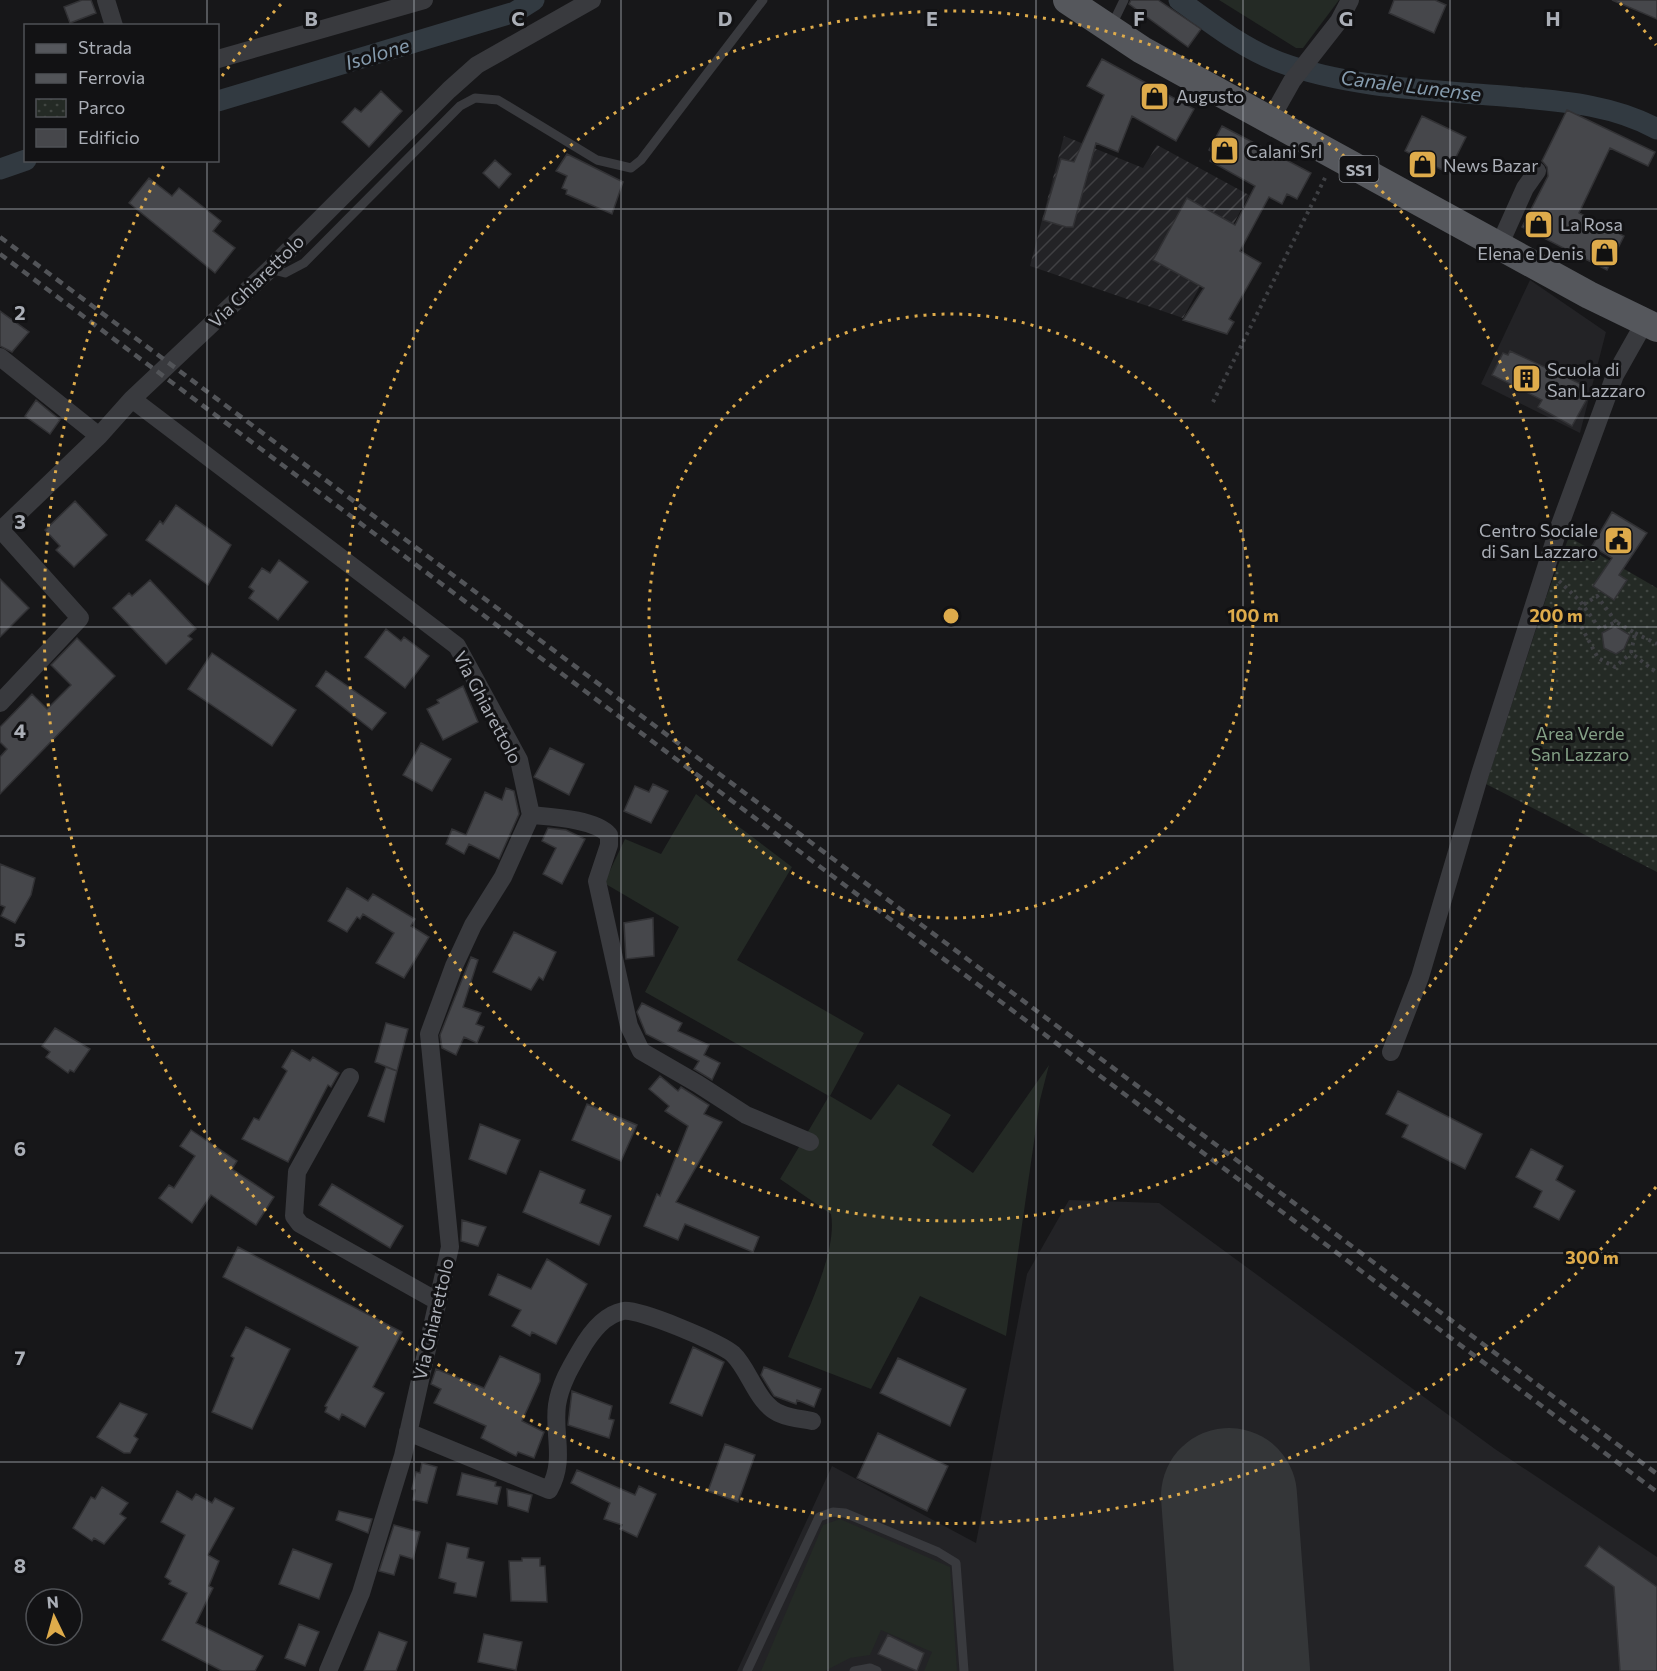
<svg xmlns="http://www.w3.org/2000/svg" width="1657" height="1671" font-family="Commissioner,sans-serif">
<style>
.built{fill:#232326}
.industrial{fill:url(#industrial-furrows)}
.green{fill:#242a25}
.park{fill:url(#park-dots)}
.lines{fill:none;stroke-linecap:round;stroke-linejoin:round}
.canal{stroke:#323a41;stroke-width:21}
.runway{stroke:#343638;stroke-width:136}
.building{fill:#46474b;stroke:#323235;stroke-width:1.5}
.path{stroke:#3f4044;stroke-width:4;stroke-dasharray:3 4.5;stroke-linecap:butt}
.service{stroke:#393a3e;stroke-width:9}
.minor{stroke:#393a3e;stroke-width:18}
.primary{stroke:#55575c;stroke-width:28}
.rail{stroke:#525458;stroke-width:4.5;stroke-dasharray:8 6;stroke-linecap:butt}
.grid{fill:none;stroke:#abafb7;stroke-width:1.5;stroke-opacity:0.55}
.ring{fill:none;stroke:#deab4b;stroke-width:3;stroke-dasharray:3 6}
.labels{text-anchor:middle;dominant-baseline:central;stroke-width:6;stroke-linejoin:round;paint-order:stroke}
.shield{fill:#121214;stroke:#7d8086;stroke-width:1.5}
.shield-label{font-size:16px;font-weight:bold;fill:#abafb7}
.poi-label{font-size:18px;fill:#abafb7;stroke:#121214;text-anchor:start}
.street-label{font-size:18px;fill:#abafb7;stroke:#121214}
.park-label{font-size:18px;fill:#84a086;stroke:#121214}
.water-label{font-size:20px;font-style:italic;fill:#869cae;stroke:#121214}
.grid-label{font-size:20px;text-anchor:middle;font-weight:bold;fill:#abafb7;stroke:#121214;stroke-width:6;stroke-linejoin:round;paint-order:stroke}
.centre{fill:#deab4b;stroke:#121214;stroke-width:3}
.ring-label{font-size:18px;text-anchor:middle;font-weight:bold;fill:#deab4b;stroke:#121214;stroke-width:6;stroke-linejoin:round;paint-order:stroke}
</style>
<defs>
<pattern id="industrial-furrows" width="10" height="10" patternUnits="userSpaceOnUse" patternTransform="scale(1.5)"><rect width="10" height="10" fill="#232326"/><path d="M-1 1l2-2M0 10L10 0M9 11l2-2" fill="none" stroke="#404043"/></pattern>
<pattern id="park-dots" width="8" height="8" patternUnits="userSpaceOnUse" patternTransform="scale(1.5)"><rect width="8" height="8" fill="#242a25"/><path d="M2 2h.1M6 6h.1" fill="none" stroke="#414642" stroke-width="1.8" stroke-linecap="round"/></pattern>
</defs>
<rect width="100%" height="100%" fill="#171719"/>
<!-- built -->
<path class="built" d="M1530,280L1606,332L1580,433L1481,384Z
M1069,1200L1159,1203L1495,1449L1657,1557V1671H737L832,1466L976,1543L1027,1274Z"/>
<!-- industrial -->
<path class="industrial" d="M1064,136L1143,168L1157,145L1249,195L1183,318L1030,266Z"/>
<!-- green -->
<path class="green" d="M1219,0H1339L1303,48H1296Z
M696,794L792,867L737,960L864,1033L830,1096L871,1120L898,1084L951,1115L932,1145L973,1173L1049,1065L1040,1100L1006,1336L920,1296L871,1389L788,1357C803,1319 838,1254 831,1214L780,1179L829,1096L645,992L679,927L604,883L625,839L661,854Z
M840,1519L950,1567L957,1671H924L932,1652L881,1630L870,1655L850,1658L825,1671H761L823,1525Z"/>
<!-- park -->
<path class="park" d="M1569,537L1657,588V872L1486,784L1549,589Z"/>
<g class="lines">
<!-- canal -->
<path class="canal" d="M1179,0C1211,23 1242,48 1279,62C1349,88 1429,90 1503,96C1556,101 1610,103 1657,129
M218,101L515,12L534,0
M0,169L26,160"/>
<!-- runway -->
<path class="runway" d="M1229,1496L1242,1671"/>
</g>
<!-- building -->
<path class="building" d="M82,0H91L96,13L70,23L64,7Z
M1131,0H1158L1201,29L1188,47L1129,4Z
M1394,0H1435L1446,5L1434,33L1389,13Z
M1612,0H1657V19Z
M1102,59L1194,109L1176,141L1132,116L1118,152L1096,143L1073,227H1066L1043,220L1061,159L1074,162L1104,95L1087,86Z
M381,91L402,111L369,147L342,122L355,108L361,112Z
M1567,110L1655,152L1648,166L1610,148L1579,213L1624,236L1607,270L1522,227L1548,176L1547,167L1542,161Z
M1422,116L1466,137L1448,173L1405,151Z
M1222,126L1311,173L1297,199L1287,194L1282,204L1269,197L1240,251L1261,263L1229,319L1234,322L1227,334L1183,320L1204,288L1153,260L1187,198L1235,225L1255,186L1210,161L1214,153L1209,150Z
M567,154L623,182L612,214L566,194L567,190L562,188L567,176L556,171Z
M495,160L511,174L499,188L483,173Z
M149,178L172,196L179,188L221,221L213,231L235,248L215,273L129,203Z
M0,311L29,332L12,352L0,346Z
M1510,351L1581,384L1578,390L1588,397L1572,426L1538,407L1542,400L1492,375L1503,353L1508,355Z
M36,400L60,420L50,434L25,416Z
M75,501L107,535L74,567L56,550L60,546L45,530Z
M176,505L231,545L208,585L146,540L160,521L163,524Z
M1612,512L1647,533L1619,575L1627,580L1614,600L1593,586L1612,558L1592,546Z
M279,560L308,582L278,620L249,598L254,591L249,587L262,568L270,573Z
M0,579L29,608L0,637Z
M150,580L196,629L188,636L192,639L166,664L113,608L129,593L132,596Z
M1615,626L1630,635L1624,649L1616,654L1604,648L1602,633Z
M386,629L401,641L404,637L429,656L405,688L365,657Z
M77,638L115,676L0,794V757L7,749L0,742V727L32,694L47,709L71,685L51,665Z
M212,653L296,710L272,746L188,689Z
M326,671L386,713L372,730L316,686Z
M463,686L478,722L443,740L427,709L439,703L437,700Z
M421,743L451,759L432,791L403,775Z
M550,748L584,764L569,795L534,777Z
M653,784L668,791L651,823L624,811L635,786L649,792Z
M506,788L514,791L519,814L499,859L469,844L464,854L446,844L452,829L466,835L485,792L502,800Z
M548,828L566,830L585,839L562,884L543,874L556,848L542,841Z
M0,864L35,878L31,895L15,923L1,916L5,907L0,905Z
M347,888L368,901L373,894L415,919L411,926L429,937L404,978L376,963L394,933L363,914L360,919L357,917L347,932L328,921Z
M653,918L654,956L626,959L624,923Z
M514,932L556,952L543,980L539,977L531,990L493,972Z
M471,957L478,960L463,1007L481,1013L476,1024L484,1027L477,1043L464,1037L456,1055L442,1048L440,1035Z
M642,1003L682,1023L678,1031L709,1045L704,1055L720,1063L712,1080L694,1069L699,1061L646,1034L637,1012Z
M386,1023L408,1029L397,1071L375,1062Z
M55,1028L90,1049L74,1072L70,1070L68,1073L46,1057L50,1052L42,1046Z
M292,1050L310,1061L313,1057L339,1073L331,1087L328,1085L288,1162L242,1139L254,1118L259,1120L287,1071L282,1067Z
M386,1067L397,1071L384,1122L368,1116Z
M660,1076L678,1091L681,1087L709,1105L704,1114L722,1122L676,1202L759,1237L753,1252L685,1224L678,1240L644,1226L657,1194L660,1196L688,1126L665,1111L669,1106L649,1089Z
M1398,1091L1482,1134L1465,1169L1402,1137L1408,1125L1386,1114Z
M587,1104L637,1125L621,1161L572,1140Z
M480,1124L520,1140L506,1174L469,1159Z
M191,1130L237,1161L232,1169L274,1197L256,1225L211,1195L192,1223L159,1198L169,1185L174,1188L195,1156L180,1146Z
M1531,1149L1563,1166L1556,1180L1575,1191L1559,1220L1534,1207L1542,1191L1516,1177Z
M540,1171L585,1190L580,1203L611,1216L599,1245L523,1212Z
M332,1184L403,1226L390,1248L319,1205Z
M462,1220L486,1227L478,1246L461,1241Z
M238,1247L402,1332L373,1387L384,1393L365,1427L342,1414L339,1420L325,1412L327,1407L325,1406L358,1347L223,1277Z
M547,1259L587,1284L556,1344L532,1332L530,1336L512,1326L521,1310L489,1295L498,1274L531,1289Z
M246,1327L290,1349L252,1429L212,1412L234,1358L231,1356Z
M693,1347L724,1362L702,1416L670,1403Z
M500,1356L540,1374V1381L522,1421L544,1432L534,1458L518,1452L516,1456L481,1438L486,1426L434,1403L441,1389L431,1384L436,1369L484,1388Z
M898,1358L966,1389L950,1426L880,1393Z
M764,1367L821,1389L814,1407L797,1400L796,1404L774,1396L761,1375Z
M572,1391L612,1406L609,1419L614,1420L609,1438L568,1425Z
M120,1403L147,1414L134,1436L138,1439L130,1453H124L97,1437Z
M878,1433L948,1466L927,1511L857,1478Z
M725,1444L755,1455L738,1502L708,1491Z
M422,1463L437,1467L427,1503L413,1500L415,1490L412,1489L416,1472L420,1473Z
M577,1470L635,1495L639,1486L656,1494L637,1537L620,1529L622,1525L604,1519L610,1503L571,1483Z
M462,1473L496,1482L495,1486L501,1487L497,1504L457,1495Z
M102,1487L128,1503L120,1514L126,1518L104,1544L94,1538L92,1541L73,1528L91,1497L95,1499Z
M507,1489L532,1495L528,1512L508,1506Z
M177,1491L192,1500L196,1494L212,1503L215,1498L234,1508L208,1555L219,1561L209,1586L213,1588L196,1623L263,1656L255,1671H222L162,1640L187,1593L169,1584L171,1581L165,1577L185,1535L161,1522Z
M339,1511L372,1519L368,1533L336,1520Z
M394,1525L420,1532L413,1559L400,1555L394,1575L379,1571Z
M447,1543L469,1548L467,1558L484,1562L476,1597L454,1593L456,1583L439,1578Z
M1599,1546L1657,1587V1671H1620L1614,1587L1585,1566Z
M293,1549L332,1564L319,1599L279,1584Z
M522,1558H540V1566H545L547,1602L511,1601L509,1561H522Z
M299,1624L319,1632L305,1666L285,1658Z
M379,1632L407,1642L396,1671H364Z
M484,1634L522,1642L516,1670L478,1662Z
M888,1635L924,1653L917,1671L878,1654Z"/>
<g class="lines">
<!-- path -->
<path class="path" d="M1213,402L1326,176
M1559,581L1580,601L1600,629L1616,622L1635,633L1631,653L1657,673
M1616,622L1597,596L1583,605L1575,615L1598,658L1615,667L1631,653
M1635,633L1657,644"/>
<!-- service -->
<path class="service" d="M1111,27L1124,0
M270,269L285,273L304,263L460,106L475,98L498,100L597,160L631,168L641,160L763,0
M747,1671L819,1517L833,1512L845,1513L938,1552L956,1563L964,1671
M854,1671L870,1668L877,1671"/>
<!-- minor -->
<path class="minor" d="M106,0L114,26
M218,59L424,0
M1270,120L1292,81L1339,21L1350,0
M1499,246L1525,188L1537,171
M0,357L99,436
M132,399L457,646L519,760L531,815L503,877L473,925L454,966L429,1034L450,1247L403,1456L361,1593L328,1671
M0,531L99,436L132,399L270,269L449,90L477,65L592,0
M0,703L80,618L1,530
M531,815C552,817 595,819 609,835V845L597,881L629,1026L641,1051L698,1084L746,1115L810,1142
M1391,1052L1420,977L1480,774L1558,530L1615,375L1646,320
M350,1077L297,1172L294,1216L300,1224L437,1301
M408,1432L549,1490C566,1460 553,1435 557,1405C560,1385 570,1368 580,1351C589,1335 603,1315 623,1311C638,1308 721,1343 733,1354C750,1370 757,1405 781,1414C790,1418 802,1419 812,1421"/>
<!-- primary -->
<path class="primary" d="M1067,0L1142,50L1589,295L1657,328"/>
<!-- rail -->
<path class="rail" d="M0,237L1657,1474
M0,254L1657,1492"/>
</g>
<!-- grid -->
<path class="grid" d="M207,0V26M414,0V1671M621,0V1671M828,0V1671M1036,0V1671M1243,0V1671M1450,0V1671M207,160V1671M0,209H1657M0,418H1657M0,627H1657M0,836H1657M0,1044H1657M0,1253H1657M0,1462H1657"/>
<!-- distance rings -->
<g class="ring">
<circle cx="951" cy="616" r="302"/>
<circle cx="951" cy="616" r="605"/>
<path d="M1656 1187A907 907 0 0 1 166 162M222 76A907 907 0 0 1 282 3M1620 3A907 907 0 0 1 1656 45"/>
</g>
<!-- icons -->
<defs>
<symbol id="shop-square" viewBox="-11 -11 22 22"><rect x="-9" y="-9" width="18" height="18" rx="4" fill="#deab4b" stroke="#121214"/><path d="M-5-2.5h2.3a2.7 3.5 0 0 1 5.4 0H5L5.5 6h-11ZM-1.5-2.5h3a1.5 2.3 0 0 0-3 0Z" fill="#111"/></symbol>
<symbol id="building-square" viewBox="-11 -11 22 22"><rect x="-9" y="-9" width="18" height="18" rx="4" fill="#deab4b" stroke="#121214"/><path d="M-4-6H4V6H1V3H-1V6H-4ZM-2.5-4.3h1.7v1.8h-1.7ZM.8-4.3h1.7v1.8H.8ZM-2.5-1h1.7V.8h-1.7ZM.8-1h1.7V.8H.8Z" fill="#111"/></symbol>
<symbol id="civic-square" viewBox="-11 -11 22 22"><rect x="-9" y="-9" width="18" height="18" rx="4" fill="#deab4b" stroke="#121214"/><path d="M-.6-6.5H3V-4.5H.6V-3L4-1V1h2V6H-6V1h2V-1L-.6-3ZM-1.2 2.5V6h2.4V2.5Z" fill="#111"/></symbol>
</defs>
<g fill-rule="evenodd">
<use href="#shop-square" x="1138" y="80" width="33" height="33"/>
<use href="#shop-square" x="1208" y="134" width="33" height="33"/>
<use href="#shop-square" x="1406" y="148" width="33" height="33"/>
<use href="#shop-square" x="1522" y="208" width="33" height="33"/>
<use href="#shop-square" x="1588" y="236" width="33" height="33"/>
<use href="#building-square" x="1510" y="362" width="33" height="33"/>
<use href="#civic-square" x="1602" y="524" width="33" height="33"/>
</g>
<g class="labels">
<!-- shield labels -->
<rect class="shield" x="1339.5" y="156" width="39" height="26" rx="4.5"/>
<g class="shield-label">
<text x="1359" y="169">SS1</text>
</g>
<!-- poi labels -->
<g class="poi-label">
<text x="1176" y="96">Augusto</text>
<text x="1246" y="151">Calani Srl</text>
<text x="1443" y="165">News Bazar</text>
<text x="1560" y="224">La Rosa</text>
<text x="1584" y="253" text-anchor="end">Elena e Denis</text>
<text x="1547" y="369">Scuola di<tspan x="1547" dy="21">San Lazzaro</tspan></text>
<text x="1598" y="530" text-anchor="end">Centro Sociale<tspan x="1598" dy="21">di San Lazzaro</tspan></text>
</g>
<!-- street labels -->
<g class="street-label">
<text transform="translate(256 281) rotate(-44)">Via Ghiarettolo</text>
<text transform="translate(488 707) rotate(62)">Via Ghiarettolo</text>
<text transform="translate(433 1319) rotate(-77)">Via Ghiarettolo</text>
</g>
<!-- park labels -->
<g class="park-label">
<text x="1580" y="733">Area Verde<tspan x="1580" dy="21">San Lazzaro</tspan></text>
</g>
<!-- water labels -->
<g class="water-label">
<text transform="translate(377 53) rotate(-17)">Isolone</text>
<text transform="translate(1411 85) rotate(7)">Canale Lunense</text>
</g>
</g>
<g class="grid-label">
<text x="311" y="26">B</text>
<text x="518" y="26">C</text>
<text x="725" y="26">D</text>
<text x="932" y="26">E</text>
<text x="1139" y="26">F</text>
<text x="1346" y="26">G</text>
<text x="1553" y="26">H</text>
<text x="20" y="320">2</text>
<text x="20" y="529">3</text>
<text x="20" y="738">4</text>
<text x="20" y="947">5</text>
<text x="20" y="1156">6</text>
<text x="20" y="1365">7</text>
<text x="20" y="1573">8</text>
</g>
<circle cx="951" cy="616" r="9" class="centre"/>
<g class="ring-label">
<text x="1253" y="622">100 m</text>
<text x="1556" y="622">200 m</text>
<text x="1592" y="1264">300 m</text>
</g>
<!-- legend -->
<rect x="24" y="24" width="195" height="138" fill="#121214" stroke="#4f5155" stroke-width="1.5"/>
<rect x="36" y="44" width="30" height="9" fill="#55575c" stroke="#4f5155" stroke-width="1.5"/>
<text x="78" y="54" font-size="18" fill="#abafb7">Strada</text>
<rect x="36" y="74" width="30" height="9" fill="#525458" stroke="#4f5155" stroke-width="1.5"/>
<text x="78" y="84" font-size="18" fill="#abafb7">Ferrovia</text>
<rect x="36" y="99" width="30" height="18" fill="url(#park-dots)" stroke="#4f5155" stroke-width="1.5"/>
<text x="78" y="114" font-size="18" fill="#abafb7">Parco</text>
<rect x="36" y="129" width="30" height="18" fill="#46474b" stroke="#4f5155" stroke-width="1.5"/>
<text x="78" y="144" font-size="18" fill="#abafb7">Edificio</text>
<!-- north arrow -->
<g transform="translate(54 1617) rotate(355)"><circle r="28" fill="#121214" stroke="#4f5155" stroke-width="1.5"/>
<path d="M0-4.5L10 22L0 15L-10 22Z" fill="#deab4b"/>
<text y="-9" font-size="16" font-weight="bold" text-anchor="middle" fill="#abafb7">N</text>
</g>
</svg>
